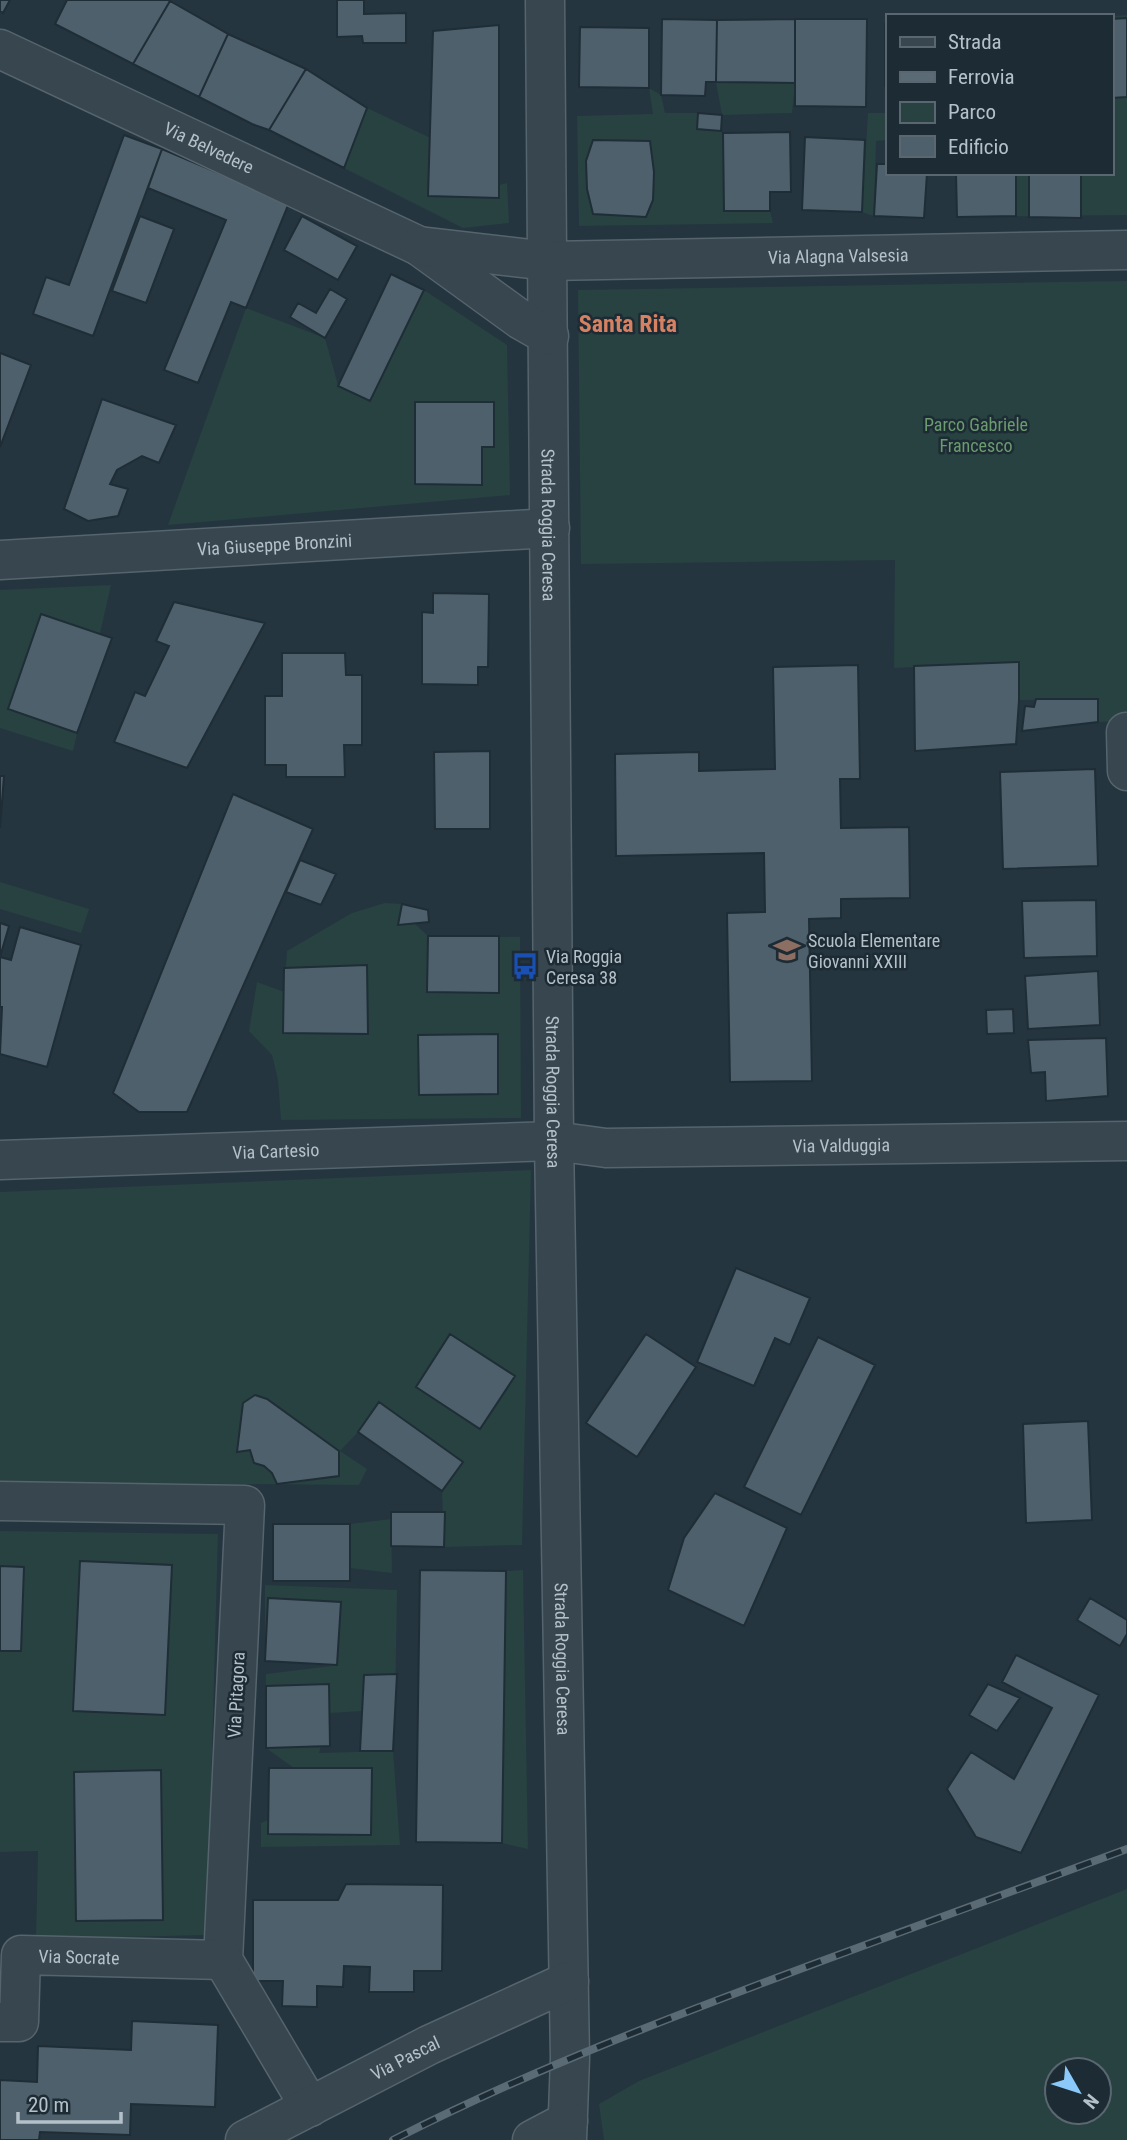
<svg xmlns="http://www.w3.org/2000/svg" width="1127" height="2140" font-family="'Roboto Condensed',sans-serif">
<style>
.green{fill:#274240;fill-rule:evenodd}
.building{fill:#4f606d;stroke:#1f2d36;stroke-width:2}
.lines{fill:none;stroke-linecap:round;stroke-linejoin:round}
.minor-casing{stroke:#56646d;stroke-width:41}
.minor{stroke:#38464f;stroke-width:38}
.rail-casing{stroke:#5a6b76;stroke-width:8}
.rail{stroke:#1d2b34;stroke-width:5;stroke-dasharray:16;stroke-linecap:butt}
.labels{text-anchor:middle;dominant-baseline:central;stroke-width:5;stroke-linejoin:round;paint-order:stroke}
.street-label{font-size:18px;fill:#b5c1ca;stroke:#1d2b34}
.park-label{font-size:18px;fill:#6b9b6e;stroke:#1d2b34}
.poi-label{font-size:18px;fill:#b5c1ca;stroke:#1d2b34;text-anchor:start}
.district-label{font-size:24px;font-weight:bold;fill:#d78163;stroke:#1d2b34}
</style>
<rect width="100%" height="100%" fill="#24353f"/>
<!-- green -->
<path class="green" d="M1127,15V215L957,217L969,173H1111V16Z
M716,82L795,83L792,113L722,115Z
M885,86H887V140L876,141L874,216L862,212L868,113H885Z
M649,88L661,95L665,113H698L723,133L724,211H770L773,223L579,226L577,116L653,114Z
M367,108L437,141L499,185L507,183L509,223L463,228L344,168Z
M1127,281V721L1098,722V699L1019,700L1018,662L894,668L895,560L581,564L578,290Z
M424,290L507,345L510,495L168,525L246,308L325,338L338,385Z
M111,585L73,751L0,728V590Z
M0,882L89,909L81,933L0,909Z
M385,903L402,904L398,924L414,923L428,936L520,937L521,1118L281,1120L278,1080L272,1055L249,1031L257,982L284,992L287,951L352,913Z
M531,1170L522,1545L444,1547L442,1491L358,1432L340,1451L367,1469L359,1485L0,1482V1192Z
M391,1519L392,1573L350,1568V1524Z
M0,1531L218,1534L207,1935L36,1939L38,1851L0,1852Z
M523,1570L528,1849L502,1843L506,1571Z
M265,1585L397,1590L395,1709L330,1713L319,1753L393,1751L400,1845L261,1847V1823L307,1804L316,1768H294L266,1748V1674L332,1666L265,1661Z
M1127,1889V2140H604L599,2104L639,2081ZM1057,2070H1099V2112H1057Z"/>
<!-- building -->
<path class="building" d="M0,0H10L3,13L0,11Z
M67,0H168L170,1L133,64L55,24Z
M337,0H364V14L406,13V43H363L362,36L337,37Z
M170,1L228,34L199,97L133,64Z
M1127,18V97L1111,98V19Z
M662,19L717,20L716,82H706L705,96L661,95Z
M795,19H867L866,107L795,106Z
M795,19V83L716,82L717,20Z
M885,24H887V86H885Z
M499,25V198L428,196L433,31Z
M580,27L649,28V88L579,87Z
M228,34L306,69L269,130L252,124L199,97Z
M306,69L367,108L344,168L269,130Z
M698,113L722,115L721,131L697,129Z
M790,132L791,192H770V211H724L723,133Z
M124,135L162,149L93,336L33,314L46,277L69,285Z
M805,137L865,140L862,212L802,210Z
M593,140L650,141L654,172L653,200L646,217L593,214L587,189L586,161Z
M162,149L289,203L246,308L231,302L198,383L164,370L226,220L148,188Z
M877,164H887V173H927L924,218L874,216Z
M956,173H1016V216L957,217Z
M1029,173H1081V218L1029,217Z
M140,216L174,229L146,303L112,291Z
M302,216L357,246L338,280L284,250Z
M391,274L424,290L370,401L338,386Z
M330,289L347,299L325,338L290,317L298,303L316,313Z
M0,353L31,365L0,447Z
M102,399L176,425L159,463L142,456L117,470L110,484L128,489L118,516L88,521L64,509Z
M415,402H494V447H482V485L415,484Z
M433,593L489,594L488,667H478V685L422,684V612L433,613Z
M174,602L265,623L187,768L114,742L135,692L145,696L169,646L156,641Z
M41,614L112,638L77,733L8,709Z
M282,653H345L346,675H362V745H344L345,777H286V765H265V696H282Z
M1019,662V700L1016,744L915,751L914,666Z
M858,665L860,779H840L841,828L909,827L910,898L841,899V918L809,919L812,1081L730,1082L727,913L765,912L764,853L616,856L615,754L699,752V771L775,769L773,667Z
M1036,699H1098V722L1022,731L1025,706L1034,707Z
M490,751V829H435L434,752Z
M1095,769L1098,866L1003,869L1000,772Z
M0,776H4L0,828Z
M233,794L313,829L187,1112H139L113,1093Z
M300,860L336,874L321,905L286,892Z
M1096,900L1097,956L1024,958L1022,901Z
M402,904L428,910L429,922L398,925Z
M0,923L9,926L0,957L11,960L20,927L81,945L47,1067L0,1054L2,1007H0Z
M428,936H499V993L427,992Z
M367,965L368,1034L283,1033L284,968Z
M1098,971L1100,1025L1028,1029L1025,976Z
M1013,1009L1014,1033L987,1034L986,1010Z
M498,1034V1094L419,1095L418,1035Z
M1106,1038L1108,1096L1046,1101L1045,1072L1031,1073L1028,1040Z
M736,1268L810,1298L790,1345L775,1338L754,1386L697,1362Z
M450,1334L515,1376L480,1429L416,1387Z
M646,1334L696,1367L637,1457L586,1423Z
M818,1337L875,1365L801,1515L744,1487Z
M255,1395L267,1399L339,1451V1476L277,1484L272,1473L264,1466L254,1463L250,1450L237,1452L243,1403Z
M379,1402L463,1462L442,1491L358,1432Z
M1088,1421L1092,1520L1026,1523L1023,1424Z
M715,1493L787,1528L744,1626L668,1590L684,1538Z
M391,1512H445L444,1547L391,1546Z
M273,1524H350V1581H273Z
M80,1561L172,1565L165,1715L73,1711Z
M0,1566L24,1567L21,1651H0Z
M420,1570L506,1571L502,1843L416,1842Z
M268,1598L341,1602L337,1665L265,1661Z
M1090,1598L1127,1620V1634L1120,1646L1077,1620Z
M1016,1655L1099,1695L1021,1853L976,1837L947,1789L971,1752L1014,1779L1052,1708L1002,1682Z
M397,1674L393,1751H360L364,1675Z
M329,1684L330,1746L266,1748V1686Z
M988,1684L1020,1698L997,1731L969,1715Z
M269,1768H372L371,1835L268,1834Z
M161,1770L163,1920L76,1921L74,1772Z
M346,1884L443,1885L442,1971H414V1992H369L370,1967L344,1966L343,1987L317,1986V2007L282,2006L283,1981H253V1900H338Z
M132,2021L218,2025L215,2107L131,2104L130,2135L40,2132L39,2140H0V2080L37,2082L38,2046L131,2050Z"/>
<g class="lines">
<defs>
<g id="minor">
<path id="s1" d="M545,0L554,1141L570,2058L567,2140"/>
<path id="s2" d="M0,49L419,246L521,320L549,336"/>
<path id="s3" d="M419,246L548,261L1127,250"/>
<path id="s4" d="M0,560L550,528"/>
<path d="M1126,732L1127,771"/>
<path id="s5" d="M0,1160L554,1141L606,1148L1127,1141"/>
<path d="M0,1501L245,1505L223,1960L310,2107"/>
<path id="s6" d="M0,2022H19L21,1955L223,1960"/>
<path id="s7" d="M245,2140L429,2045L569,1981"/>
<path d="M532,2140L568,2121"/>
</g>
</defs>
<!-- minor casing -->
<use href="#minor" class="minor-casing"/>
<!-- minor -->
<use href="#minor" class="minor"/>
<defs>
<path id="rail" d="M393,2140C530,2070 674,2016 819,1962C921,1925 1024,1887 1127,1849"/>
</defs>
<!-- rail casing -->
<use href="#rail" class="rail-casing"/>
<!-- rail -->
<use href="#rail" class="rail"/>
</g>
<!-- icons -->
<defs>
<symbol id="school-bare" viewBox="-9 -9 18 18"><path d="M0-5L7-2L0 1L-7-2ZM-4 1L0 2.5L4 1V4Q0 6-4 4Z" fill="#8d6e63" stroke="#1d2b34" stroke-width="2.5" paint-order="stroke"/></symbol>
<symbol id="bus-bare" viewBox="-9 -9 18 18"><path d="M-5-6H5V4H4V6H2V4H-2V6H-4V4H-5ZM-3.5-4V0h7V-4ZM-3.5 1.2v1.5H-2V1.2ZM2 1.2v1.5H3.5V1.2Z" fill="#1a4fb4" stroke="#1d2b34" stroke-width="2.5" paint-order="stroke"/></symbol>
</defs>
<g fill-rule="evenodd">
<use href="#school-bare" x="768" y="931" width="38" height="38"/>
<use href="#bus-bare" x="506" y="947" width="38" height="38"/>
</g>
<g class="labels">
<!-- street labels -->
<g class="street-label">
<text stroke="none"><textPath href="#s2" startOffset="231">Via Belvedere</textPath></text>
<text stroke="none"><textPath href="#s3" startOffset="420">Via Alagna Valsesia</textPath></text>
<text stroke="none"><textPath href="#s1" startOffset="525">Strada Roggia Ceresa</textPath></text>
<text stroke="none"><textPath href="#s4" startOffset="275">Via Giuseppe Bronzini</textPath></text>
<text stroke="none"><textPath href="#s1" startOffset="1092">Strada Roggia Ceresa</textPath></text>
<text stroke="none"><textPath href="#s5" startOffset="842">Via Valduggia</textPath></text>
<text stroke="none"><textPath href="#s5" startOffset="276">Via Cartesio</textPath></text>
<text stroke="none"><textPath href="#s1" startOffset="1659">Strada Roggia Ceresa</textPath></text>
<text transform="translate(236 1695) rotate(-87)">Via Pitagora</text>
<text stroke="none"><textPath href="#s6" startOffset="144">Via Socrate</textPath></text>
<text stroke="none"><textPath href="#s7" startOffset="180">Via Pascal</textPath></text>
</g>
<!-- park labels -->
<g class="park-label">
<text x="976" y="424">Parco Gabriele<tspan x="976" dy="21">Francesco</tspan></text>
</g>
<!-- poi labels -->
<g class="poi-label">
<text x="808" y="940">Scuola Elementare<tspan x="808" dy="21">Giovanni XXIII</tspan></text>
<text x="546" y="956">Via Roggia<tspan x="546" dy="21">Ceresa 38</tspan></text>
</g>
<!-- district labels -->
<g class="district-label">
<text x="628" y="324">Santa Rita</text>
</g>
</g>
<!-- legend -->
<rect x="886" y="14" width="228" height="161" fill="#1d2b34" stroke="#5a6770" stroke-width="2"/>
<rect x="900" y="37" width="35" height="10" fill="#38464f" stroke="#5a6770" stroke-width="2"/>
<text x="948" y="49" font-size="21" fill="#b5c1ca">Strada</text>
<rect x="900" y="72" width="35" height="10" fill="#5a6b76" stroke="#5a6770" stroke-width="2"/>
<text x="948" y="84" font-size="21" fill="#b5c1ca">Ferrovia</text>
<rect x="900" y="102" width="35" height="21" fill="#274240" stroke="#5a6770" stroke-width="2"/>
<text x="948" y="119" font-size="21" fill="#b5c1ca">Parco</text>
<rect x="900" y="136" width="35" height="21" fill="#4f606d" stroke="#5a6770" stroke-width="2"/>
<text x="948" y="154" font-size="21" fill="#b5c1ca">Edificio</text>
<!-- north arrow -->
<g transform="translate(1078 2091) rotate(129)"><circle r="33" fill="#1d2b34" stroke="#5a6770" stroke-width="2"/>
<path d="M0-5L12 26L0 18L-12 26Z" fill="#8ac9f9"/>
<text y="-10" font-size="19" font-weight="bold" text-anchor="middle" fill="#b5c1ca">N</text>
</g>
<!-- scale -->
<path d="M18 2112v10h103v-10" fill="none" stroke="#b5c1ca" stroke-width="3.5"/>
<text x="28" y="2112" font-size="21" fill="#b5c1ca" stroke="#1d2b34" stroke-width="5" paint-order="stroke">20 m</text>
</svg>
